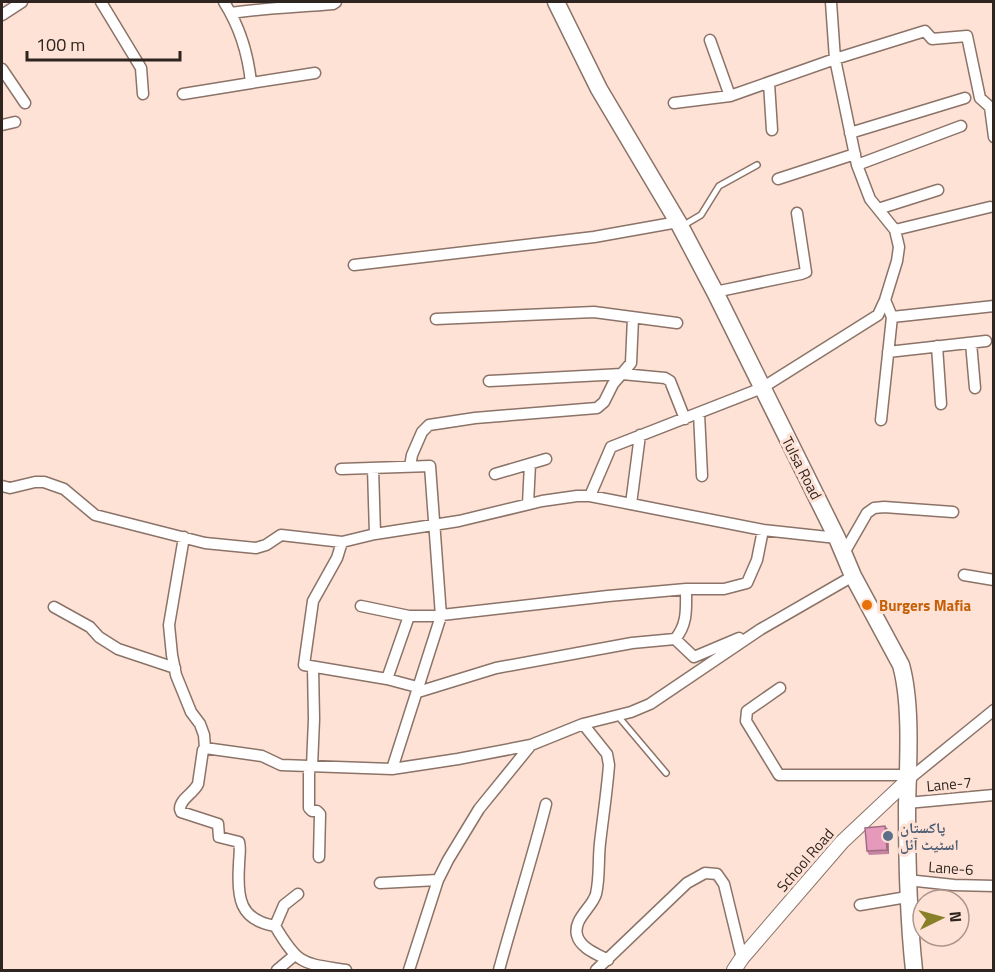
<svg xmlns="http://www.w3.org/2000/svg" width="995" height="972" font-family="'Titillium Web','Noto Naskh Arabic',sans-serif">
<style>
.lines{fill:none;stroke-linecap:round;stroke-linejoin:round}
.service-casing{stroke:#8b7368;stroke-width:8}
.minor-casing{stroke:#8b7368;stroke-width:13}
.tertiary-casing{stroke:#8b7368;stroke-width:16}
.secondary-casing{stroke:#8b7368;stroke-width:19}
.service{stroke:#fff;stroke-width:5}
.minor{stroke:#fff;stroke-width:10}
.tertiary{stroke:#fff;stroke-width:14}
.secondary{stroke:#fff;stroke-width:16}
.wall{fill:#c684a1}
.shaded-wall{fill:#a16c83}
.building{fill:#e69abb;stroke:#a16c83;stroke-width:1.5}
.food-dot{fill:#e8710a;stroke:#ffe2d6;stroke-width:2}
.service-dot{fill:#5c6f8a;stroke:#ffe2d6;stroke-width:2}
.labels{text-anchor:middle;dominant-baseline:central;stroke-width:6;stroke-linejoin:round;paint-order:stroke}
.street-label{font-size:15px;fill:#2f2520;stroke:#ffe2d6}
.food-label{font-size:15px;font-weight:bold;fill:#c56008;stroke:#ffe2d6;text-anchor:start}
.service-label{font-size:15px;font-weight:bold;fill:#4e5e75;stroke:#ffe2d6;text-anchor:start}
</style>
<rect width="100%" height="100%" fill="#ffe2d6"/>
<g class="lines">
<defs>
<path id="service" d="M684,225L701,215L719,186L757,165
M617,715L666,773"/>
<path id="minor" d="M101,2L141,68L143,94
M224,2C240,27 248,53 251,83L315,73
M231,13C265,8 299,7 333,4L336,2
M2,15L22,2
M710,40L730,96
M2,69L25,103
M769,83L772,130
M183,94L251,83
M674,103L730,96L835,59L925,31L932,39L967,36L980,98L990,107L994,137
M2,125L15,122
M850,133L965,98
M857,165L961,126
M778,179L855,154
M878,209L938,190
M895,230L990,207
M354,265L594,237L678,222
M715,292L801,274L806,272L797,213
M892,317L994,306
M436,319L594,312L677,323
M971,343L975,388
M937,346L941,404
M888,352L986,341
M489,381L622,374L665,378L670,381L685,419
M699,413L702,476
M881,420L892,317L885,300
M410,466L412,455L422,432L429,425L475,418L597,408L604,402L613,384L631,363L633,318
M373,468L375,534
M341,469L430,466L441,616L392,769
M495,474L546,459
M2,486L10,488L35,482H44L64,489L95,515L205,543L256,548L266,545L281,535L342,542L375,534L459,521L542,501L577,496H590L631,504L763,530L837,538
M590,496L611,447L762,388L878,315L885,300L897,261L899,247L895,230L870,199L857,165L835,59L831,2
M528,504L530,464
M631,504L640,435
M184,537L169,625L172,655L176,675L191,712L200,724L204,735L205,748L203,750L198,784C193,794 180,799 180,809L181,812L218,824L219,837L239,842C241,849 239,857 239,865C237,897 239,920 275,926C299,966 302,963 346,970
M342,542L337,558L313,601L304,665L387,679L417,687
M844,553L867,513L874,508L884,507L953,512
M964,575L994,580
M361,606L409,616H433L608,596L686,589H724L747,583L757,560L763,530
M54,607L90,627L99,637L118,649L175,668
M675,639L694,657L739,638
M387,679L409,616
M780,688L747,711L746,721L779,775H908
M418,692L496,668L632,643L675,639C688,624 686,608 686,589
M583,724L607,754L609,765C607,791 603,817 600,843C598,860 600,877 596,894C592,908 573,919 577,935C580,948 597,954 608,960
M205,748L262,756L281,765L392,769L458,759L531,745
M309,767V808L312,811H317L320,814L319,857
M312,767L314,719L313,667
M909,779L994,710
M907,803L994,795
M907,880L954,885L994,886
M380,883L438,880
M860,905L907,897
M275,926L284,905L298,894
M277,970L295,955
M409,970L438,880L448,860L479,809L531,745L583,724L631,712L650,704L761,629L853,576
M499,970C514,914 532,860 546,804
M596,970L687,883L705,873L717,874L724,884L742,958"/>
<path id="tertiary" d="M734,970L742,958L842,842L909,779"/>
<path id="secondary" d="M556,2L599,89L678,222L715,292L837,538L853,576L901,665C912,704 908,764 907,806C907,861 908,915 914,970"/>
</defs>
<!-- service casing -->
<use href="#service" class="service-casing"/>
<!-- minor casing -->
<use href="#minor" class="minor-casing"/>
<!-- tertiary casing -->
<use href="#tertiary" class="tertiary-casing"/>
<!-- secondary casing -->
<use href="#secondary" class="secondary-casing"/>
<!-- service -->
<use href="#service" class="service"/>
<!-- minor -->
<use href="#minor" class="minor"/>
<!-- tertiary -->
<use href="#tertiary" class="tertiary"/>
<!-- secondary -->
<use href="#secondary" class="secondary"/>
</g>
<!-- wall -->
<path class="wall" d="M888,829L889,854L869,855L867,851Z"/>
<!-- shaded-wall -->
<path class="shaded-wall" d="M885,826L888,829L889,854L887,850Z"/>
<!-- building -->
<path class="building" d="M885,826L887,850L867,851L865,828Z"/>
<!-- markers -->
<circle class="food-dot" cx="867" cy="605" r="6"/>
<circle class="service-dot" cx="888" cy="836" r="6"/>
<g class="labels">
<!-- street labels -->
<g class="street-label">
<text transform="translate(802 468) rotate(63)">Tulsa Road</text>
<text transform="translate(949 784) rotate(-5)">Lane-7</text>
<text transform="translate(805 860) rotate(-49)">School Road</text>
<text transform="translate(951 868) rotate(4)">Lane-6</text>
</g>
<!-- food labels -->
<g class="food-label">
<text x="879" y="605">Burgers Mafia</text>
</g>
<!-- service labels -->
<g class="service-label">
<text x="900" y="827">پاکستان<tspan x="900" dy="17">اسٹیٹ آئل</tspan></text>
</g>
</g>
<!-- border -->
<rect width="995" height="972" fill="none" stroke="#2f2520" stroke-width="6"/>
<!-- north arrow -->
<g transform="translate(941 918) rotate(85)"><circle r="28" fill="#ffe2d6" stroke="#ac968d" stroke-width="1.5"/>
<path d="M0-4.5L10 22L0 15L-10 22Z" fill="#888028"/>
<text y="-9" font-size="16" font-weight="bold" text-anchor="middle" fill="#2f2520">N</text>
</g>
<!-- scale -->
<path d="M27 51v9h153v-9" fill="none" stroke="#2f2520" stroke-width="3"/>
<text x="36" y="51" font-size="18" fill="#2f2520" stroke="#ffe2d6" stroke-width="4.5" paint-order="stroke">100 m</text>
</svg>
